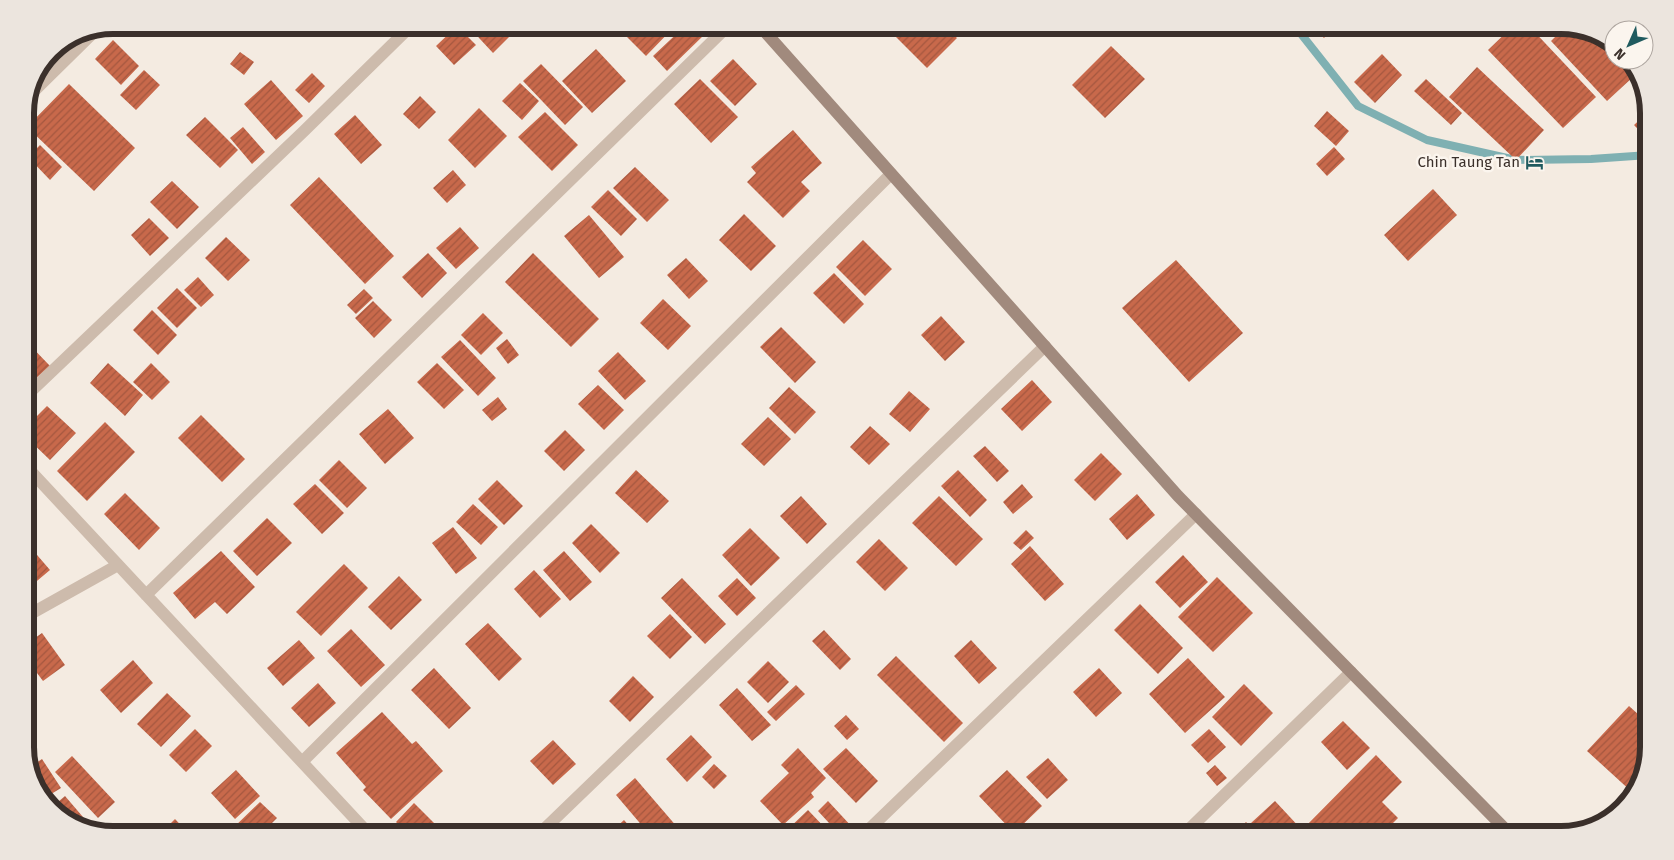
<svg xmlns="http://www.w3.org/2000/svg" width="1674" height="860" font-family="'Fira Sans',sans-serif">
<style>
.lines{fill:none;stroke-linecap:round;stroke-linejoin:round}
.stream{stroke:#7fb0b2;stroke-width:8}
.building{fill:url(#building-hatch)}
.street{stroke:#cdbbac;stroke-width:12}
.secondary{stroke:#a18a7d;stroke-width:12}
.labels{text-anchor:middle;dominant-baseline:central;stroke-width:5;stroke-linejoin:round;paint-order:stroke}
.poi-label{font-size:15px;fill:#3b302b;stroke:#fbf5ee;text-anchor:end}
.rim{fill:none;stroke:#3b302b;stroke-width:6}
</style>
<defs>
<pattern id="building-hatch" width="6" height="6" patternUnits="userSpaceOnUse" patternTransform="scale(1.25)"><rect width="6" height="6" fill="#c8694b"/><path d="M-1 1l2-2M0 6l6-6M5 7l2-2" fill="none" stroke="#a4573f"/></pattern>
</defs>
<rect width="100%" height="100%" fill="#f4ebe1"/>
<g class="lines">
<!-- stream -->
<path class="stream" d="M1294,25L1358,106L1427,140L1516,160L1591,159L1649,155"/>
</g>
<!-- building -->
<path class="building" d="M467,25H508L514,32L493,53Z
M636,25H676L646,56L626,36Z
M686,25H697L705,34L667,71L653,56Z
M884,25H944L957,38L927,68Z
M1311,25H1336L1324,38Z
M1514,25H1528L1596,97L1563,128L1488,50Z
M457,26L476,45L454,65L436,46Z
M1566,26L1591,32L1614,57V60H1617L1633,77L1607,101L1551,41Z
M113,40L139,66L121,85L95,59Z
M1111,46L1145,79L1105,118L1072,85Z
M596,49L626,81L592,113L562,81Z
M240,52L254,62L244,75L230,64Z
M1382,54L1402,75L1375,103L1354,82Z
M733,59L757,84L735,106L710,81Z
M541,64L583,107L565,125L523,81Z
M1477,67L1544,130L1516,160L1449,97Z
M144,70L160,85L136,110L120,95Z
M312,73L325,86L309,103L295,90Z
M700,79L738,117L711,143L674,104Z
M1426,79L1462,113L1451,125L1414,91Z
M271,80L303,116L276,140L244,104Z
M520,83L539,101L522,120L502,101Z
M69,84L135,148L94,191L27,127Z
M420,96L436,112L419,129L403,114Z
M479,108L507,136L475,168L448,140Z
M1327,111L1349,131L1336,146L1314,126Z
M1649,111V141L1634,125Z
M545,112L578,145L552,171L518,137Z
M355,115L382,145L361,164L334,134Z
M205,117L238,150L220,168L186,135Z
M243,127L265,152L252,164L230,138Z
M793,130L822,163L801,182L810,191L783,218L747,182L756,173L751,167Z
M40,145L62,167L50,180L28,157Z
M1334,147L1345,159L1327,176L1316,164Z
M635,167L669,200L647,222L613,188Z
M453,170L466,185L447,203L433,188Z
M319,177L394,256L365,284L290,205Z
M172,181L199,207L177,229L150,202Z
M1433,189L1457,215L1408,261L1384,235Z
M608,190L637,219L621,236L591,207Z
M744,214L776,246L751,271L719,240Z
M589,215L624,257L599,278L564,236Z
M149,218L169,238L150,256L131,235Z
M460,227L479,248L456,269L436,248Z
M226,237L250,260L228,281L205,258Z
M863,240L892,269L865,296L836,267Z
M428,253L447,273L422,298L402,277Z
M533,253L599,319L571,347L505,282Z
M686,258L708,281L689,299L667,275Z
M1176,260L1243,333L1189,382L1122,308Z
M834,273L864,304L844,324L813,293Z
M198,277L214,295L201,307L184,290Z
M177,288L197,308L177,328L157,308Z
M364,289L373,298L356,314L347,305Z
M663,299L691,326L668,350L640,323Z
M373,301L392,320L374,338L355,318Z
M152,310L177,335L158,355L133,330Z
M483,313L503,333L481,355L461,335Z
M941,316L965,342L945,361L921,335Z
M781,327L816,362L795,383L760,347Z
M507,339L519,355L508,364L496,348Z
M25,340L50,366L25,388Z
M460,340L496,378L478,396L441,357Z
M618,352L646,381L625,400L598,371Z
M108,363L143,395L125,416L90,383Z
M151,363L170,382L152,400L133,382Z
M437,363L464,390L444,409L417,382Z
M1032,380L1052,402L1022,431L1001,409Z
M598,385L624,410L604,430L578,404Z
M789,387L816,412L795,434L769,408Z
M909,391L930,409L910,432L889,414Z
M498,397L507,409L492,421L482,410Z
M47,406L76,433L50,460L25,436V428Z
M388,409L414,438L385,464L359,434Z
M201,415L245,459L222,482L178,438Z
M768,417L791,439L764,466L741,444Z
M105,422L135,452L87,501L57,471Z
M870,426L890,444L869,465L850,447Z
M565,430L585,450L564,471L544,451Z
M985,446L1009,471L997,482L973,456Z
M1101,453L1122,474L1095,501L1074,480Z
M339,460L367,488L347,508L319,480Z
M636,470L669,501L647,523L615,493Z
M958,470L987,500L970,517L941,486Z
M497,480L523,506L504,525L478,499Z
M315,484L344,513L322,534L293,504Z
M1022,484L1033,497L1013,514L1003,502Z
M125,493L160,528L139,550L104,514Z
M1137,494L1155,515L1127,540L1109,519Z
M801,496L827,524L807,544L780,516Z
M939,496L983,539L956,566L912,523Z
M473,504L498,527L481,545L456,522Z
M267,518L292,543L257,576L233,551Z
M591,524L620,553L600,573L572,543Z
M453,527L477,558L456,574L432,543Z
M750,528L780,558L751,586L722,555Z
M1026,530L1034,538L1021,550L1013,543Z
M879,539L908,568L885,591L856,562Z
M25,541L50,570L25,591Z
M1030,546L1064,584L1045,601L1011,564Z
M221,551L255,587L227,614L215,602L195,619L173,593Z
M564,551L592,582L570,601L543,570Z
M1183,555L1208,582L1180,608L1155,582Z
M344,564L368,588L321,636L296,612Z
M534,570L561,599L540,618L514,589Z
M399,576L422,600L391,630L368,607Z
M1217,577L1253,613L1213,652L1178,617Z
M682,578L726,624L705,644L661,598Z
M737,578L756,598L737,616L718,596Z
M1140,604L1183,648L1158,674L1114,630Z
M670,614L692,637L670,659L647,636Z
M488,623L522,659L499,681L465,644Z
M351,629L385,665L361,687L327,651Z
M824,630L851,659L840,670L812,641Z
M42,633L65,665L43,681L25,657V645Z
M299,640L315,658L283,686L267,668Z
M971,640L997,668L979,684L954,656Z
M896,656L963,723L944,742L877,675Z
M1188,658L1225,697L1185,733L1149,694Z
M133,660L153,683L121,713L100,690Z
M768,661L789,682L768,703L747,682Z
M434,668L471,708L449,729L411,690Z
M1099,668L1122,693L1096,717L1073,692Z
M633,676L654,697L630,722L609,701Z
M318,683L336,703L309,727L291,708Z
M1244,684L1273,713L1241,746L1212,717Z
M796,685L805,694L776,721L767,712Z
M737,688L771,725L752,741L719,705Z
M167,693L191,716L161,747L137,724Z
M25,699L33,714L25,718Z
M1629,706L1649,724V747L1640,786L1633,793L1587,751Z
M382,712L412,744L416,741L443,771L391,819L363,790L366,787L336,753Z
M846,715L859,729L847,740L834,726Z
M1343,721L1370,748L1347,770L1321,742Z
M195,729L212,746L186,772L169,755Z
M1209,729L1226,747L1208,763L1191,745Z
M691,735L712,757L687,782L666,759Z
M553,740L576,764L553,785L530,761Z
M798,748L826,778L811,793L814,797L783,825L760,801L789,773L781,765Z
M846,748L878,781L856,803L823,769Z
M1376,755L1402,782L1382,802L1398,818L1381,835H1368L1356,824L1345,835H1262L1251,823L1275,801L1302,830Z
M72,756L115,802L98,818L55,772Z
M1048,758L1068,780L1047,799L1026,777Z
M42,759L61,788L43,799L40,796L30,767Z
M714,764L727,776L714,789L702,777Z
M1215,765L1227,778L1217,786L1206,773Z
M236,770L260,796L235,819L211,793Z
M1007,770L1042,806L1014,833L979,796Z
M635,778L678,828L669,835H650L616,795Z
M65,796L95,831L74,826L52,807Z
M828,801L853,828L845,835H840L818,811Z
M260,802L277,818L260,835H234L230,831Z
M414,803L438,827L431,835H409L396,822Z
M808,810L827,830L822,835H789L786,831Z
M175,819L190,835H159Z
M624,820L637,835H610L609,834Z
M1246,822L1258,835H1232Z
M292,825L301,835H280Z"/>
<g class="lines">
<!-- street -->
<path class="street" d="M31,94L98,28
M25,397L304,131L412,25
M25,465L370,835
M146,595L729,25
M25,617L118,565
M302,762L891,174
M538,835L1045,346
M863,835L1196,514
M1183,835L1351,672"/>
<!-- secondary -->
<path class="secondary" d="M759,25L1178,496L1511,835"/>
</g>
<!-- icons -->
<defs>
<symbol id="hotel-bare" viewBox="-9 -9 18 18"><path d="M-6-4.5h1.5V1H6V5H4.5V3h-9V5H-6ZM-4 0a1.8 1.8 0 1 1 3.6 0ZM.5 0V-2.5h3Q6-2.5 6 0Z" fill="#1f5a5e" stroke="#fbf5ee" stroke-width="2.5" paint-order="stroke"/></symbol>
</defs>
<g fill-rule="evenodd">
<use href="#hotel-bare" x="1522" y="150" width="25" height="25"/>
</g>
<g class="labels">
<!-- poi labels -->
<g class="poi-label">
<text x="1520" y="162">Chin Taung Tan</text>
</g>
</g>
<!-- crop -->
<path d="M0 0H1674V860H0ZM113 34H1561A79 79 0 0 1 1640 113V747A79 79 0 0 1 1561 826H113A79 79 0 0 1 34 747V113A79 79 0 0 1 113 34Z" fill="#ece5de" fill-rule="evenodd"/>
<path class="rim" d="M113 34H1561A79 79 0 0 1 1640 113V747A79 79 0 0 1 1561 826H113A79 79 0 0 1 34 747V113A79 79 0 0 1 113 34Z"/>
<!-- north arrow -->
<g transform="translate(1629 45) rotate(225)"><circle r="24" fill="#fbf5ee" stroke="#aea6a0"/>
<path d="M0-4L9 19L0 12L-9 19Z" fill="#1f5a5e"/>
<text y="-8" font-size="14" font-weight="bold" text-anchor="middle" fill="#3b302b">N</text>
</g>
</svg>
